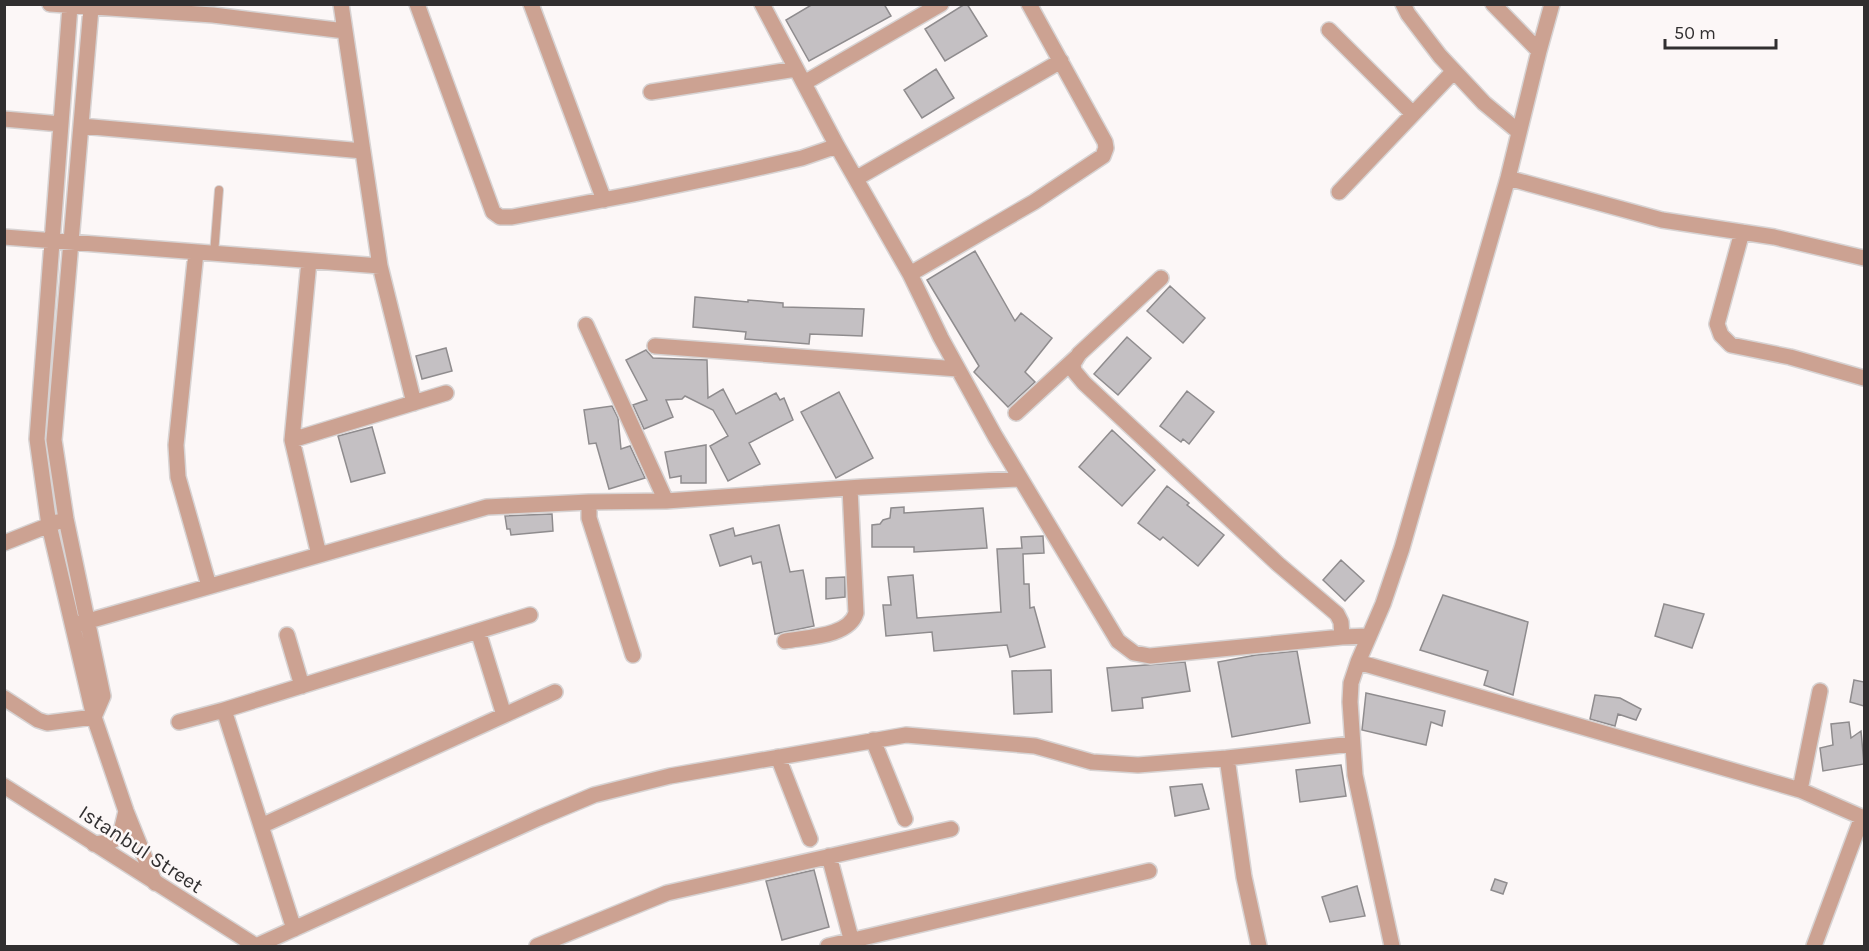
<svg xmlns="http://www.w3.org/2000/svg" width="1869" height="951" font-family="Karla,sans-serif">
<style>
.building{fill:#c4c0c3;stroke:#8f8c8e;stroke-width:1.5}
.lines{fill:none;stroke-linecap:round;stroke-linejoin:round}
.service-casing{stroke:#d7d3d3;stroke-width:10}
.minor-casing{stroke:#d7d3d3;stroke-width:18}
.tertiary-casing{stroke:#d7d3d3;stroke-width:18}
.service{stroke:#cca292;stroke-width:8}
.minor{stroke:#cca292;stroke-width:15}
.tertiary{stroke:#cca292;stroke-width:15}
.labels{text-anchor:middle;dominant-baseline:central;stroke-width:5;stroke-linejoin:round;paint-order:stroke}
.street-label{font-size:21px;fill:#312f30;stroke:#fcf7f7}
</style>
<rect width="100%" height="100%" fill="#fcf7f7"/>
<!-- building -->
<path class="building" d="M813,4H884L891,16L809,61L786,20Z
M965,4H967L987,36L945,61L925,29Z
M936,69L954,98L922,118L904,90Z
M975,251L1015,321L1021,313L1052,338L1025,372L1035,382L1008,407L974,372L979,366L927,280Z
M1170,286L1205,318L1183,343L1147,311Z
M695,297L748,302V300L783,303V307L864,309L862,336L810,334L809,344L745,339L746,332L693,327Z
M1127,337L1151,358L1118,395L1094,374Z
M446,348L452,371L422,379L416,356Z
M646,350L653,358L707,360L708,398L723,389L736,414L776,393L780,400L784,398L793,420L749,443L760,464L728,481L710,446L728,436L713,410L685,396L682,399L666,400L673,417L644,429L633,405L647,400L626,360Z
M1187,391L1214,412L1189,444L1183,439L1181,442L1160,426Z
M839,392L873,458L836,478L801,412Z
M612,406L618,418L621,449L630,446L645,478L609,489L596,443L589,444L584,410Z
M372,427L385,473L351,482L338,436Z
M1112,430L1155,470L1122,506L1079,467Z
M706,445V483H681V476L670,478L665,452Z
M1167,486L1189,503L1187,505L1224,535L1198,566L1163,537L1160,540L1138,523Z
M904,507V513L983,508L987,548L914,552V547H872V525L880,524L883,520L890,518L891,508Z
M552,514L553,531L511,535L510,529H507L505,516Z
M779,525L790,572L803,570L814,626L775,634L761,562L753,564L751,556L720,566L710,535L733,528L735,536Z
M1043,536L1044,553L1023,554L1024,584H1029L1030,608L1034,607L1045,647L1010,657L1007,645L934,651L932,632L886,636L883,605H891L888,577L913,575L917,618L1001,612L997,549L1022,548L1021,537Z
M1341,560L1364,581L1345,601L1323,580Z
M845,577V597L826,599V578Z
M1443,595L1528,622L1513,695L1484,685L1488,671L1420,650Z
M1664,604L1704,614L1692,648L1655,636Z
M1297,651L1310,723L1232,737L1218,662L1256,655Z
M1185,662L1190,691L1142,698L1143,708L1112,711L1107,668Z
M1051,670L1052,712L1014,714L1012,671Z
M1854,680L1864,682V706L1850,702Z
M1366,693L1445,711L1442,726L1431,722L1426,745L1362,730Z
M1595,695L1620,698L1641,709L1636,720L1618,714L1615,726L1590,719Z
M1849,722L1851,738L1861,731L1864,764L1823,771L1820,748L1833,745L1831,724Z
M1341,765L1346,796L1300,802L1296,770Z
M1202,784L1209,809L1175,816L1170,787Z
M814,870L829,927L782,940L766,881Z
M1495,879L1507,883L1503,894L1491,890Z
M1357,886L1365,916L1330,922L1322,897Z"/>
<g class="lines">
<defs>
<path id="service" d="M214,254L219,190"/>
<path id="minor" d="M50,4L213,15L345,31
M341,4L380,266L414,403
M417,4L493,212L500,217H512L634,194L740,172L802,158L837,146
M531,4L604,200
M762,4L837,146L910,274L941,338L995,436L1118,641L1134,653L1150,656L1342,637L1369,636
M1403,4L1408,14L1440,56L1484,103L1519,132
M1493,4L1539,51
M70,6L37,439L49,525L94,717L126,811L155,883
M91,8L54,440L66,519L103,696L94,717
M1329,30L1413,114
M804,83L941,4
M651,92L796,69
M4,119L61,124
M81,126L363,151
M857,178L1061,61
M1508,178L1662,220L1774,237L1864,258
M1339,192L1454,71
M1742,232L1717,324L1721,335L1731,345L1790,357L1864,378
M4,237L380,266
M196,252L176,445L178,477L209,586
M309,261L292,440L319,555
M910,274L1034,202L1103,156L1106,148L1105,142L1029,4
M1161,278L1079,354L1073,364L1074,371L1084,383L1278,564L1337,614L1341,622L1342,637
M586,325L666,501
M655,346L958,369
M1016,413L1078,356
M292,440L446,393
M4,543L57,522
M78,624L487,507L589,502
M478,631L504,715
M287,635L302,686
M785,641C806,637 849,637 856,613L850,488
M633,655L589,518V502L666,501L862,487L1020,479
M1358,662L1800,790L1864,818
M4,698L38,720L47,723L94,717
M224,710L294,929
M179,722L224,710L530,615
M873,740L905,819
M778,757L810,839
M1227,758L1244,877L1259,946
M1800,790L1820,691
M261,826L555,692
M94,844L110,842L120,836L126,811
M829,856L853,946
M256,946L539,818L594,795L670,776L906,735L1035,746L1092,762L1138,765L1227,758L1352,744
M537,946L667,893L951,829
M828,946L1149,871
M1392,946L1355,775L1350,702L1351,683L1358,662L1383,604L1402,548L1508,178L1539,51L1552,4
M1814,946L1862,817"/>
<path id="tertiary" d="M4,786L256,946"/>
</defs>
<!-- service casing -->
<use href="#service" class="service-casing"/>
<!-- minor casing -->
<use href="#minor" class="minor-casing"/>
<!-- tertiary casing -->
<use href="#tertiary" class="tertiary-casing"/>
<!-- service -->
<use href="#service" class="service"/>
<!-- minor -->
<use href="#minor" class="minor"/>
<!-- tertiary -->
<use href="#tertiary" class="tertiary"/>
</g>
<g class="labels">
<!-- street labels -->
<g class="street-label">
<text transform="translate(141 849) rotate(33)">Istanbul Street</text>
</g>
</g>
<!-- border -->
<rect width="1869" height="951" fill="none" stroke="#312f30" stroke-width="12"/>
<!-- scale -->
<path d="M1665 39v9h111v-9" fill="none" stroke="#312f30" stroke-width="3"/>
<text x="1674" y="39" font-size="18" fill="#312f30" stroke="#fcf7f7" stroke-width="4.5" paint-order="stroke">50 m</text>
</svg>
